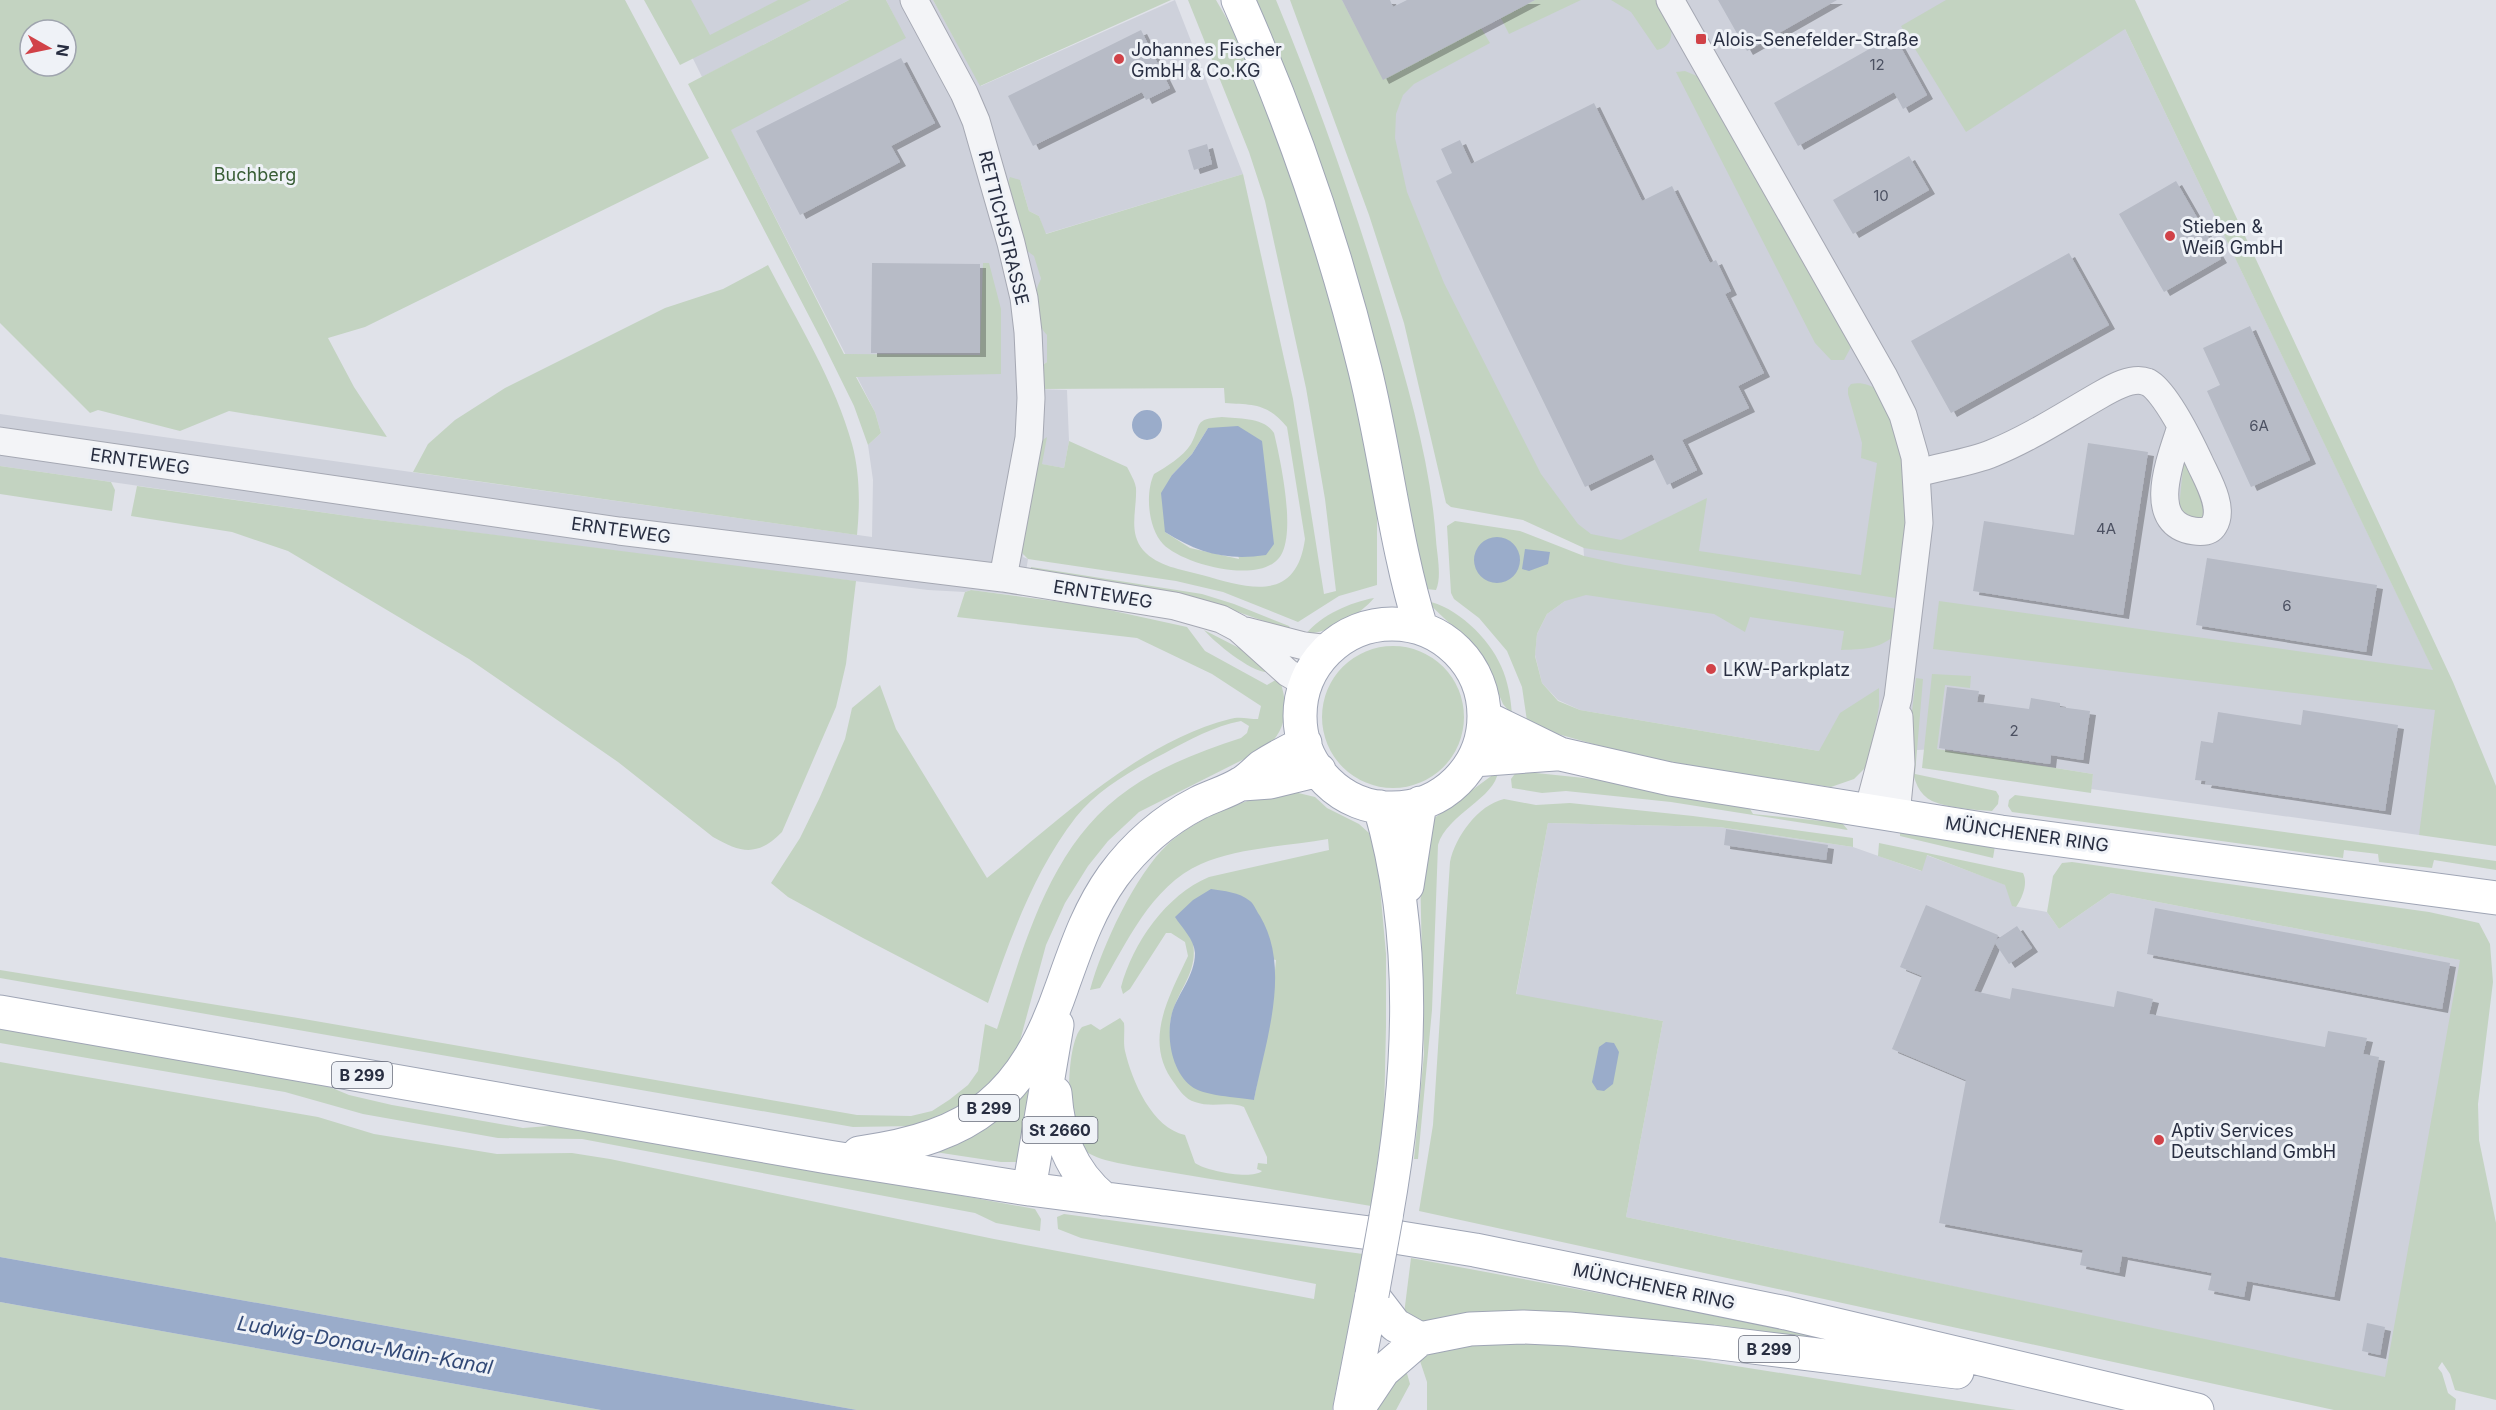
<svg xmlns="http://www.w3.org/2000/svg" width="2496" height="1410" font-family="Inter,sans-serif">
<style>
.built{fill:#ced1db}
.green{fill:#c3d3c1;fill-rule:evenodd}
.water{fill:#9aacca}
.building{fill:#b7bbc6;filter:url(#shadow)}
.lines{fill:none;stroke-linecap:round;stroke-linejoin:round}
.minor-casing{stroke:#a5a8b3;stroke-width:29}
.major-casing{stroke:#9fa5b5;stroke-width:35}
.minor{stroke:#f3f4f7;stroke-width:27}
.major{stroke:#fff;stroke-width:33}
.major-bridge-casing{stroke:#9fa5b5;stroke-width:35;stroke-linecap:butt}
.major-bridge{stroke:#fff;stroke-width:33}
.poi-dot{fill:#d14248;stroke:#eff2f7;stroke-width:2}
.labels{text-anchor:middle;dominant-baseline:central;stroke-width:6;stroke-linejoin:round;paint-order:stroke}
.number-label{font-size:15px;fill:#4c5162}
.shield{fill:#eff2f7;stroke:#646978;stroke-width:1.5}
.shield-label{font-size:16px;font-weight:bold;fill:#282e41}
.poi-label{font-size:18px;fill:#282e41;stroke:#eff2f7;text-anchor:start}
.park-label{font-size:18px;fill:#385d35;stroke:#eff2f7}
.street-label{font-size:18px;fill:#282e41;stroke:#eff2f7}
.water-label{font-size:20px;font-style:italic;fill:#314876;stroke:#eff2f7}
</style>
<defs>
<filter id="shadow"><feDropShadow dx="6" dy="4" stdDeviation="0" flood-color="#0004"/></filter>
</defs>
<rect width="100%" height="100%" fill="#e0e2e9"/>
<!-- built -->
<path class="built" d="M664,0H849L702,77Z
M886,0H933L981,86L1175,0L1243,174L1045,234L1039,216L1029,211L1020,180L1041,279L1047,335V362L1038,368V389L1067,390L1069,441L1064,468L1041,464L1023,557L1028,559L1022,596L971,590L965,592L928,590L748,568L362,518L0,466V414L872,537L873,480L868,445L881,433L875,412L725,119L901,30Z
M1322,0H2111L2443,690L2433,803L2419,835L2091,789L2093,774L1936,749L1863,753L1819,751L1580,710L1558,700L1542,683L1535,655L1537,634L1547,614L1565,601L1584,556L1583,541L1468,447Z
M1548,823L1719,827L1853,847L1921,871L1926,855L2006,885L2013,906L2047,912L2059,929L2111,893L2461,960L2386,1378L1626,1217L1663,1021L1516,995Z"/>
<!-- green -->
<path class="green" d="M0,0H625L709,158L365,327L328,338L354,387L387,437L229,411L180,431L98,410L90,413L0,323ZM30,30H66V66H30Z
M644,0H691L710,35L778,0H811L680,65Z
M849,0H886L906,38L731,130L844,354L980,355L983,263H989L1001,309V374L856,377L875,412L881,433L868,445L854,406L821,339L688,84Z
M933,0H1171L980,86Z
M1188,0H1216L1242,45L1300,197L1349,366L1377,502V585L1339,596L1298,622L1223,592L1176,581L1028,559L1021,552L1037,444L1047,437L1042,464L1064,468L1069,441L1127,467C1130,473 1135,481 1136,488C1137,510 1128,532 1143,550C1158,567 1181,569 1202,575C1248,588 1296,604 1305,539L1287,427C1267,403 1254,405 1225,403L1224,388L1038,389V368L1047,362V335C1033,320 1031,297 1041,279L1034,256L1022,247L1006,188L1010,177L1020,180L1029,211L1039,216L1046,234L1243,174L1293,399L1324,594L1336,591L1325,499L1306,388L1265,201L1249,152Z
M1253,0H1276C1319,104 1356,210 1388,318C1409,390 1431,465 1436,540C1437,555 1442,576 1436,590L1426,589Z
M1290,0H1342L1383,79L1481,28L1490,43L1414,84L1403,95L1396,114L1395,138L1407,192L1444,283L1541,474L1578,524L1591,534L1621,540L1707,498L1699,551L1861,575L1877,463L1861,458L1862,443L1848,394V388L1851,384C1860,382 1870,384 1877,390C1894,407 1906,468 1907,492C1909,527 1904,564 1902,599L1584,548L1523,520L1451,507L1446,503L1404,323L1369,215Z
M1535,0H1581L1509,34L1501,18Z
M1611,0H1663C1668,14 1682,45 1657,50L1631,12Z
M1946,0H2135L2453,682L2496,786V846L2419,835L2435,710L1933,649L1939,601L2433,670L2125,29L1966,132L1901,26Z
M1685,71L1704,79L1748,167L1778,207L1797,251L1848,336L1851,347L1844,360H1831L1815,343L1676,72Z
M768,265C797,321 836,384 852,444C860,473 860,505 857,535L413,472L428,444L455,420L505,388L665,308L723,289Z
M1222,417C1239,419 1264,417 1274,433C1281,462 1294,524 1283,551C1269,588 1183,565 1163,544C1148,528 1145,493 1154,474C1166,467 1183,457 1191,444C1202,424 1193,419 1222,417ZM1208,428L1239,559L1190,548L1165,532L1172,475L1192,454Z
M2187,461L2202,484L2205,515L2202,518L2188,520L2179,509L2183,467Z
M0,466L111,482L115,490L112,511L0,494Z
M137,486L362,518L856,581L846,664L836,707L782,832C758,857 741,853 713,837L618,762L469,659L288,551L232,532L131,516Z
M1455,521L1520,531L1584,556L1625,565L1897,609L1895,635C1878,650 1863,649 1841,650L1844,631L1750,617L1745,632L1714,614L1586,595L1565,601L1547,614L1537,634L1535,656L1542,683L1558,701L1580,710L1819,751L1840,713L1879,688V706L1871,753L1866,767L1854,779L1831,787L1657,762L1533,727L1527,721L1522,687L1507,651L1479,618L1454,599L1451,593L1447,526Z
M1031,567L1202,594L1234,604L1289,626L1292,631L1227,608L1031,571Z
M971,590L1091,606L1187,627L1205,651L1267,685L1279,678C1289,705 1288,731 1264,749L1139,812L1108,841L1088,866L1065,903L1046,945L1018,1048L1003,1071L964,1107L913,1126L853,1127L0,978V970L298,1018L857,1115L911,1116L932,1111L949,1100L968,1085L978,1071L985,1024L997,1029C1025,943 1050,843 1129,789C1163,765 1202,751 1241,738L1247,733L1249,726L1241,721C1214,726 1189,740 1165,753C1134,769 1098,789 1076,817C1034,871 1010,939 988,1003L863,938L788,897L771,883L800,838L820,797L845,739L852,708L880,685L896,729L987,878C1058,821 1139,742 1230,719C1239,716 1249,719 1258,719L1261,706L1212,674L1137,638L957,617L965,592Z
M1374,598C1360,615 1329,633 1306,634C1321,615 1351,602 1374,598Z
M1426,601C1456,606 1489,638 1501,666C1508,681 1511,699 1512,715L1503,704L1481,653Z
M1204,630L1241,649L1269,672C1254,675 1214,642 1204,630Z
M1322 717a71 71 0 1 1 142 0a71 71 0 1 1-142 0Z
M1932,674L1971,676L1970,688L1945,685L1937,749L2093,774L2091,793L1922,768Z
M1916,678L1923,679L1915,774L1996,791L1999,796L1998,804L1992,811C1974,810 1949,808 1932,801C1898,785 1913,708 1916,678Z
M1498,771C1496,798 1447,814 1438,845L1432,1010L1418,1159H1414L1424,1054L1420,868L1433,819Z
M1517,771L1594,779L1750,809L1753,814L1842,823L1848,830L1671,802L1566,791L1542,793L1512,788L1511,779Z
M1290,791L1315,797L1327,808L1359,824L1369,833L1377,854L1386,954V1026L1384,1115L1371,1206L1133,1166C1115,1162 1085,1159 1076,1140C1066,1119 1066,1043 1082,1027L1091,1024L1100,1030L1120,1018L1124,1023C1125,1032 1123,1042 1125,1051C1132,1081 1152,1128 1185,1135L1195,1163C1206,1171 1252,1180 1262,1171L1257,1169L1258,1163L1267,1164V1157L1244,1107C1229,1101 1211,1108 1195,1102C1185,1099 1180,1091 1175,1084C1142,1042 1169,997 1188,956L1185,942L1171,933H1166L1130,989L1123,994L1121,987C1133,943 1166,895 1209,877L1329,850L1328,839C1288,846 1237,848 1201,864C1151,886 1126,944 1100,988L1090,990C1102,946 1135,875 1168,844C1197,817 1251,796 1290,791ZM1193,943L1276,960L1272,1002L1254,1100L1176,1065C1172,1047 1167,1032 1172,1014C1179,988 1198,972 1193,943Z
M2015,795L2496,861V870L2434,860L2432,868L2379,862L2378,854L2344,850L2343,858L2012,812L2008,806L2009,800Z
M1504,799L1536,805L1570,803L1693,816L1853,838V847L1719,827L1548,823L1516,994L1663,1021L1626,1217L2385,1377L2460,960L2111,893L2059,929L2047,912L2053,876L2062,863L2072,862L2429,912L2479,923L2490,944L2493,982L2478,1104L2479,1140L2496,1223V1400L2455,1390L2450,1374L2442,1362L2438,1368L2442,1373L2448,1393L2456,1399L2455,1410H2334L1419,1211L1433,1125L1450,862C1455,837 1478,805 1504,799Z
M1900,832L1995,846L1993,858L1900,836Z
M1879,843L2023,873C2028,883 2023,897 2016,907L2012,906L2005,885L1927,855L1922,871L1878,856Z
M0,1024L325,1085L349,1095L392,1105L523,1128L561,1125L594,1128L1035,1209L1041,1219L1040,1231L996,1223L975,1213L582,1139L498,1138L363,1114L285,1092L0,1043Z
M0,1062L318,1117L374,1134L497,1154L572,1153L610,1159L994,1239L1314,1299L1316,1284L1081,1238L1058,1229L1057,1217L1064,1214L1363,1254L1332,1410H857L0,1257Z
M1032,1075L1019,1162H1001L935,1152Z
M1411,1258L1822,1335L1821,1343L1423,1323L1404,1314Z
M0,1302L601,1410H0Z
M1528,1341L1660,1354L2016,1410H1427V1382L1419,1358C1453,1342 1490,1343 1528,1341Z
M1406,1370L1410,1384L1396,1410H1374L1375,1405L1380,1406L1388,1385Z"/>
<!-- water -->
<path class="water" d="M1132 425a15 15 0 1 1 30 0a15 15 0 1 1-30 0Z
M1238,426L1262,441L1274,544L1266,555C1227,561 1198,553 1165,532L1161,493L1172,475L1192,454L1208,428Z
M1474 560a23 23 0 1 1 46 0a23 23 0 1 1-46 0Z
M1525,549L1550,552L1548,564L1529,571L1522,569Z
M1211,889C1224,891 1239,892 1250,901C1254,904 1257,912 1260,916C1292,970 1265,1042 1254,1100C1238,1097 1202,1096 1191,1086C1171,1070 1166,1036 1172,1013C1178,993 1195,976 1195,953C1194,939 1182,928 1175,917L1193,900Z
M1606,1042L1614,1043L1619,1052L1613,1084L1604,1091L1597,1090L1592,1082L1599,1047Z
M0,1257L857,1410H601L0,1302Z"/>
<!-- building -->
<path class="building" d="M1342,0H1390L1393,7L1407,0H1535L1383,80Z
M1718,0H1837L1747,51Z
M1141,30L1170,88L1146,100L1142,92L1033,146L1008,96Z
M1894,35L1927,95L1903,109L1894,92L1798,146L1774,103Z
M901,58L935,123L891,146L900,162L800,215L756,131Z
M1594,103L1642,201L1672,186L1710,263L1716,260L1731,291L1725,294L1764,373L1738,386L1749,408L1682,440L1697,470L1667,485L1652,454L1585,487L1436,181L1452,173L1441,149L1460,140L1471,164Z
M1207,144L1212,164L1194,170L1188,150Z
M1909,156L1929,190L1853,234L1833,200Z
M2176,181L2221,259L2164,292L2119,214Z
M2069,253L2109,325L1951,413L1911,341Z
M872,263L980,264V353H871Z
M2250,326L2310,460L2251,487L2207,391L2220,385L2203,348Z
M2088,443L2148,452L2123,615L1973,591L1984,521L2074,535Z
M2207,558L2377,585L2366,652L2196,625Z
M1947,687L1979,691L1977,702L2029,709L2031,698L2060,703V707L2090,711L2083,760L2051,755L2050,764L1939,748Z
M2303,710L2398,725L2385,811L2205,784L2206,781L2195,780L2201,741L2213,743L2218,712L2301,725Z
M1726,829L1828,845L1826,860L1724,845Z
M1926,905L1998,935L1996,940L2017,926L2032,948L2009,964L1995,943L1974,991L2010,999L2012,988L2114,1007L2117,991L2153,999L2149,1014L2325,1047L2328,1031L2367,1038L2363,1054L2379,1057L2334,1297L2247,1281L2244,1297L2208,1290L2212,1273L2122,1256L2119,1273L2080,1265L2083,1250L1939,1223L1966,1080L1892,1049L1922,976L1900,967Z
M2155,908L2450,963L2442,1009L2147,954Z
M2367,1323L2385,1327L2380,1355L2362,1351Z"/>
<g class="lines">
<defs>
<path id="minor" d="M914,0L964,93L976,121L1011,243L1024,298L1028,332L1031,398L1029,438L1003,578
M1670,0L1884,377L1903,415L1915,457L1919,523L1898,698L1868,811
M0,441L619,531L1003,578L1175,606L1221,619L1238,628L1288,673L1307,684
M1918,473C1942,466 1969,463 1993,453C2030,438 2065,415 2100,395C2112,388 2133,376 2147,382C2164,388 2191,444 2199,461C2206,477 2225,507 2214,525C2210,532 2201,532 2194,531C2144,524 2171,458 2181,427
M1246,631L1304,646L1330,649
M1896,815L1901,764L1899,717"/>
<path id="major" d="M1238,0C1291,119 1334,244 1365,370C1386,455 1395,544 1421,628
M1300 716a92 92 0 1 1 184 0a92 92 0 1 1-184 0Z
M1484,717L1560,754L1670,779L2001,832L2496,898
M1473,760L1555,754
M1242,784L1270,782L1319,770
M1380,807C1419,941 1410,1082 1386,1217
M1407,886L1420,803
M0,1012L828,1157L1029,1189L1370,1233L1475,1250L1786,1313L2197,1410
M1055,1093C1058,1136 1070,1171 1104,1199
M859,1153C974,1137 1024,1097 1062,987C1076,948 1088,911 1113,876C1135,846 1165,820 1198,803C1212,796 1227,792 1240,784C1248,780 1254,773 1261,767C1275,758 1290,750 1305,743
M1029,1189L1057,1025
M1372,1295L1395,1325L1420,1339
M1350,1408L1372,1295
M1357,1410L1383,1371L1420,1339L1470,1329L1523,1327L1569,1329L1712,1342L1957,1372"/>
</defs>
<!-- minor casing -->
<use href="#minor" class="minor-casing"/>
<!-- major casing -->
<use href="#major" class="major-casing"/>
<!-- minor -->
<use href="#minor" class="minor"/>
<!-- major -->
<use href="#major" class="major"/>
<defs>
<path id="major-bridge" d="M1372,1295L1386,1217"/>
</defs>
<!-- major-bridge casing -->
<use href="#major-bridge" class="major-bridge-casing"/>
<!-- major-bridge -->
<use href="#major-bridge" class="major-bridge"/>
</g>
<!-- markers -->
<g class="poi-dot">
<rect x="1695" y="33" width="12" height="12" rx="3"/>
<circle cx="1119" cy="59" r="6"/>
<circle cx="2170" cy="236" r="6"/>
<circle cx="1711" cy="669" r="6"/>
<circle cx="2159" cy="1140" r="6"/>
</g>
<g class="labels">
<!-- number labels -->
<g class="number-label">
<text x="1877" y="64">12</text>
<text x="1881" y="195">10</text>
<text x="2259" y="425">6A</text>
<text x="2106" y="528">4A</text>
<text x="2287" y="605">6</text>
<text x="2014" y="730">2</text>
</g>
<!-- shield labels -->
<g class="shield">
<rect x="332" y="1062" width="60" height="26" rx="4.5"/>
<rect x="959" y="1095" width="60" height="26" rx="4.5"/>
<rect x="1022.5" y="1117" width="75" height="26" rx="4.5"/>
<rect x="1739" y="1336" width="60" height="26" rx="4.5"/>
</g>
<g class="shield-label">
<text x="362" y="1075">B 299</text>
<text x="989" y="1108">B 299</text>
<text x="1060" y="1130">St 2660</text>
<text x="1769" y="1349">B 299</text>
</g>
<!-- poi labels -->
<g class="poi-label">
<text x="1713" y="39">Alois-Senefelder-Straße</text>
<text x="1131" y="49">Johannes Fischer<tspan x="1131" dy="21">GmbH &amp; Co.KG</tspan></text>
<text x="2182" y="226">Stieben &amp;<tspan x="2182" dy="21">Weiß GmbH</tspan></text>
<text x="1723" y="669">LKW-Parkplatz</text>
<text x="2171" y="1130">Aptiv Services<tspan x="2171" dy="21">Deutschland GmbH</tspan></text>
</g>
<!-- park labels -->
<g class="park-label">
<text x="255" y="174">Buchberg</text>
</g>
<!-- street labels -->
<g class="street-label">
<text transform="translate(1004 228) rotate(76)">RETTICHSTRASSE</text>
<text transform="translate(140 461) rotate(8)">ERNTEWEG</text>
<text transform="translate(621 530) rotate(8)">ERNTEWEG</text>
<text transform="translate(1103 594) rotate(9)">ERNTEWEG</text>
<text transform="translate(2027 834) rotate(8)">MÜNCHENER RING</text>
<text transform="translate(1654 1286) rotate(12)">MÜNCHENER RING</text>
</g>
<!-- water labels -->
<g class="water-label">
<text transform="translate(365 1345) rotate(10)">Ludwig-Donau-Main-Kanal</text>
</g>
</g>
<!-- north arrow -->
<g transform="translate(48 48) rotate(99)"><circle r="28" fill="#eff2f7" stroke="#9fa4ae" stroke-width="1.5"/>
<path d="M0-4.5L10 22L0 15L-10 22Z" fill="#d14248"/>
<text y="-9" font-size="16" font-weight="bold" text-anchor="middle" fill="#282e41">N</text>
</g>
</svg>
